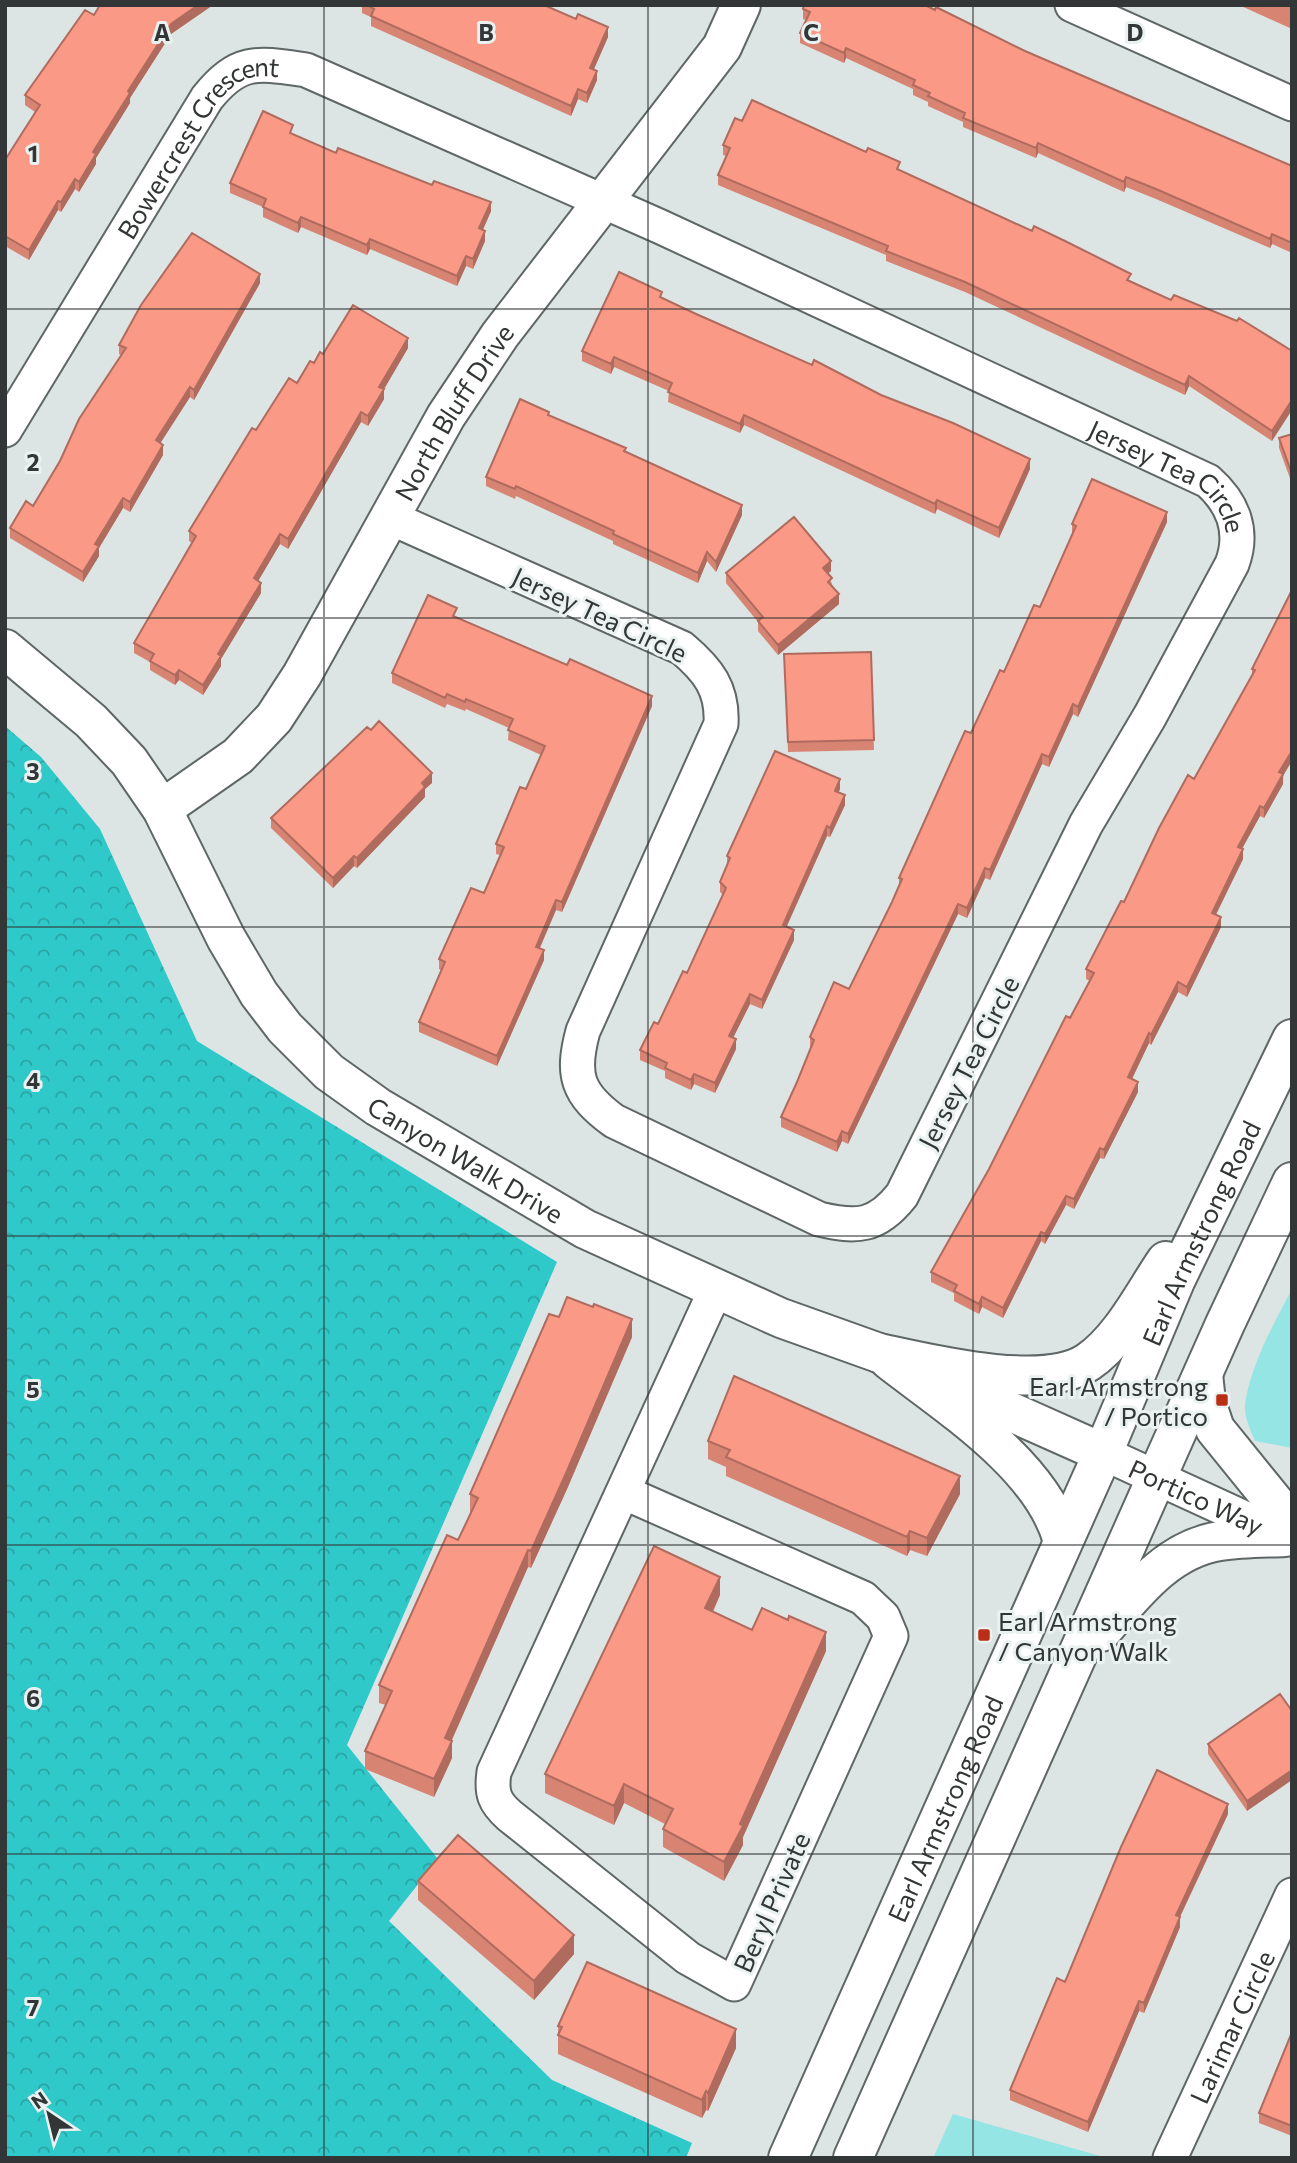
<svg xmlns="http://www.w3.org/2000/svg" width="1297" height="2163" font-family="Commissioner,sans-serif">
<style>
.grass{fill:#95e5e4}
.forest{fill:url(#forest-crowns)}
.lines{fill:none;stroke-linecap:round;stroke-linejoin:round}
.minor-casing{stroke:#5f6666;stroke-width:37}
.tertiary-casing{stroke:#5f6666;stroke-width:42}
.secondary-casing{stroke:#5f6666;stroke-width:42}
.minor{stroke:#fff;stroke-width:33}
.tertiary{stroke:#fff;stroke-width:38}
.secondary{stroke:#fff;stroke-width:38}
.wall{fill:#d78473}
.shaded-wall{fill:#af6b5e}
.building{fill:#fa9986;stroke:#af6b5e;stroke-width:2}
.grid{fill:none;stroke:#333636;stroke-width:2;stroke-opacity:0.55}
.poi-dot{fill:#ba2e17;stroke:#eaf2f1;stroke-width:2.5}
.labels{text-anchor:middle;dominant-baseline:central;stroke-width:6;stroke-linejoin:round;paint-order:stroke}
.street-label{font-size:26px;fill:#333636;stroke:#eaf2f1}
.poi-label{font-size:26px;fill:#333636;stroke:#eaf2f1;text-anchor:end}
.grid-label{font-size:23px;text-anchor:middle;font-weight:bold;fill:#333636;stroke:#eaf2f1;stroke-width:6;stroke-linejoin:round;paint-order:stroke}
</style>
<defs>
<pattern id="forest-crowns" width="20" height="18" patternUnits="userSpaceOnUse" patternTransform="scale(1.75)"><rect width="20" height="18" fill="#30c9c9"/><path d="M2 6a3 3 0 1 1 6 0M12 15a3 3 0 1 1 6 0" fill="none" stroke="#29a4a4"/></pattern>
</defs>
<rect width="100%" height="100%" fill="#dde4e4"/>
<!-- grass -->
<path class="grass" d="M1292,1289V1448L1255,1441C1250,1429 1244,1418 1245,1404C1251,1364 1273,1325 1292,1289Z
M953,2114L1107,2158H933Z"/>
<!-- forest -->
<path class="forest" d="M5,726L41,757L100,829L197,1041L557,1262L347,1745L438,1859L389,1921L552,2080L692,2143L686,2158H5Z"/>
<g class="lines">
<defs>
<g id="minor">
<path d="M1072,5L1292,104"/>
<path id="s1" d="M5,430L207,98C239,58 258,63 306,70L661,227L1208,481C1234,504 1244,532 1232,564L1150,716L1086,824L902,1195C877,1227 857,1228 819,1219L614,1121C577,1094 571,1075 583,1031L721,724C723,689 708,670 682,648L391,518"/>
<path id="s2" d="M1103,1453L1288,1538"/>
<path d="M623,1492L863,1598L883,1617L891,1636L734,1984L688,1958L510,1816C494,1802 491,1793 494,1772L716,1289"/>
<path id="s3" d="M1170,2158L1292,1895"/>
</g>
<g id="tertiary">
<path id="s4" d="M5,649L91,721L129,761L162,809L226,938L259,994L285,1028L329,1072L378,1107L585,1229L781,1318L879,1353L1103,1453"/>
<path id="s5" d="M162,809L238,756L274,718L302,675L446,416L500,335L722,47L741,5"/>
</g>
<g id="secondary">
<path d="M879,1353C930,1364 1043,1392 1088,1362C1121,1340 1144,1293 1166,1261"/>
<path d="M889,1360C948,1406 1040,1464 1062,1538"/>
<path d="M1203,1374L1206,1402L1215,1429L1292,1524"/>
<path d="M1101,1632C1134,1594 1167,1549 1220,1541C1241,1538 1263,1538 1285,1537"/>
<path id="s6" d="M788,2158L1103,1453L1176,1279L1292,1039"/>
<path d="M853,2158L1225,1324L1292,1182"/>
</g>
</defs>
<!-- minor casing -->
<use href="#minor" class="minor-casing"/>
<!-- tertiary casing -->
<use href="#tertiary" class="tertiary-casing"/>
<!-- secondary casing -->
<use href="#secondary" class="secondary-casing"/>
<!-- minor -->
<use href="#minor" class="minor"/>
<!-- tertiary -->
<use href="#tertiary" class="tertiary"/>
<!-- secondary -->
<use href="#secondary" class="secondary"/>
</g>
<!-- wall -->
<path class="wall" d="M100,5H213L171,34L130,98V103L96,158V164L79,192L75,189L61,212L58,210L29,260L5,246V160L35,112L25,105V95L94,15Z
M362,5H544L608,37L594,69L597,80L587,103L578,99L571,116L371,26V17L362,13Z
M1239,5H1292V29Z
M803,9L1025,51L1292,166V253L1272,244L1270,248L1156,199L1126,187L1124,192L1038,153L1036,158L963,127V122L928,106V102L913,95V89L846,58L844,63L800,43V33L806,20L803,19Z
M742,121L900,170L1171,300L1292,351L1272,441L1189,386L1185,395L965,292L886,261V255L718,185V175L726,156L723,155V145Z
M293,134L336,153L491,211L483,230L485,241L473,269L466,266L457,286L370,249L367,255L301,227L298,233L263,217V207L230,193V183Z
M260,283L194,400L190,397L160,443L163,455L130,512L123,508L99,548V556L83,582L10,538V528L33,506L121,355L119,354V345Z
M662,298L881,395L1030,469L999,538L937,509L935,514L744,425L740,433L668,402L669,391L614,367L611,374L582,361V351Z
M408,348L384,389V399L368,426L361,422L288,549L280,544L258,581L261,593L221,659V666L203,695L179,680L175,685L150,670V662L134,653V643L192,543L189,541V531L256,430L314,363L323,354Z
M549,416L626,452L742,515L716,572L707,561L698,583L613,544V541L516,496L515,499L486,486V477Z
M1292,434V484L1279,448V438Z
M1167,522L1078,717L1073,714L1049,767L1042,764L990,880L985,878L967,918L958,914L848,1144L842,1141L837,1152L781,1127V1117L797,1082L811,1048L810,1047V1037L849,989L892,902L899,886V878L971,733L1040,607L1072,534V524Z
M831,571L828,573L839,604L778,655L758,631V622L726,583V573Z
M1292,590L1283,784L1264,818L1260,816L1242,849L1243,859L1215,915L1221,927L1187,997L1178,992L1151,1045L1149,1043L1132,1079L1138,1092L1104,1159L1100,1158L1074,1209L1066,1205L1045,1244L1041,1241L1003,1318L982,1307L979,1314L954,1301V1293L931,1282V1272L989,1169L1090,981L1086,979V969L1252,676V669Z
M457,617L652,706L562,912L556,910L540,948L544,960L497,1066L419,1032V1022L441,970L439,969V959L484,893L500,855L496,854V844L526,789L541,755L508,740L509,728L466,709L465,711L447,704L445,708L392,683V673Z
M871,652L874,750L788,752L784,654Z
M432,783L425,789V797L357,868L354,866L333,888L271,828V818Z
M840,789L838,792L845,805L830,837L827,836L786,926L794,940L762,1009L750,1004L733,1038L736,1049L715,1093L694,1084L691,1090L665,1078V1071L640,1060V1050L658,1024L687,973L723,895L720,892V882L727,865V856Z
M559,1317L632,1337L567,1489L531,1568L528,1567L452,1740V1758L434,1797L365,1769V1751L386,1705L379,1703V1685L458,1540L471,1512H470V1494Z
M708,1441L960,1494L927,1556L910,1550L907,1556L726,1476V1467L708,1459Z
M720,1595L713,1612L752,1630L826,1651L743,1837V1845L724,1881L663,1847V1829L665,1824L624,1803L614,1825L545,1793V1774Z
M1292,1711L1247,1811L1208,1754V1744Z
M1228,1814L1180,1917V1927L1144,2013L1139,2011L1088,2132L1010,2100V2090L1065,1982Z
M418,1881L574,1954L534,2000L418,1900Z
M558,2026L736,2048L708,2111L706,2110L702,2118L558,2054Z
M1292,2032V2136L1259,2123V2113Z"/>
<!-- shaded-wall -->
<path class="shaded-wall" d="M198,5H213L171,34L130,98V103L96,158V164L79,192V182L93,152L128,91L171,24Z
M608,27V37L590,78V68Z
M846,48V58L844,63V53Z
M597,71V80L587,103V93Z
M578,89V99L571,116V106Z
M1038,143V153L1036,158V148Z
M1126,177V187L1124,192V182Z
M75,179V189L61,212V202Z
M58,201V210L29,260V250Z
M491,202V211L479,238V228Z
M301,217V227L298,233V223Z
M485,231V241L473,269V259Z
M1272,234V244L1270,248V239Z
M370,239V249L367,255V245Z
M466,256V266L457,286V276Z
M260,274V283L194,400V390Z
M408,338V348L384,389V399L368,426V416L379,387Z
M614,357V367L611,374V364Z
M1189,376V386L1185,395V385Z
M190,387V397L156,450V440Z
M1292,400V410L1272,441V431Z
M361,412V422L288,549V539Z
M744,415V425L740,433V424Z
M163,445V455L130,512V502Z
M1030,459V469L999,538V528Z
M123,498V508L99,548V556L83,582V572L95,544Z
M937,500V509L935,514V504Z
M742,505V515L716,572V562Z
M1167,512V522L1078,717V707Z
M280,534V544L254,588V578Z
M707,552V561L698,583V573Z
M831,561V571L823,578V568Z
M261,583V593L221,659V666L203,695V685L218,654Z
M839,594V604L778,655V645Z
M179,670V680L175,685V675Z
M652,696V706L562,912V902Z
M1073,704V714L1049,767V757Z
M1292,751V761L1283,776V784L1264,818V808L1279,772Z
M1042,754V764L990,880V870Z
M432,773V783L425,789V797L357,868V858Z
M840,779V789L835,801V791Z
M845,795V805L830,837V828Z
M1260,806V816L1238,856V847Z
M827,826V836L783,935V925Z
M1243,849V859L1212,923V913Z
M354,856V866L333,888V878Z
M985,868V878L967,918V908Z
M556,900V910L536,956V947Z
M958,904V914L848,1144V1134Z
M1221,917V927L1187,997V987Z
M794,930V940L762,1009V1000Z
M544,950V960L497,1066V1056Z
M1178,982V992L1151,1045V1035Z
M750,994V1004L729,1046V1036Z
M1149,1033V1043L1128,1087V1077Z
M736,1039V1049L715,1093V1083Z
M694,1074V1084L691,1090V1080Z
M1138,1082V1092L1104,1159V1150Z
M842,1131V1141L837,1152V1142Z
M1100,1148V1158L1074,1209V1199Z
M1066,1196V1205L1045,1244V1234Z
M1041,1232V1241L1003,1318V1308Z
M982,1297V1307L979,1314V1304Z
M632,1319V1337L567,1489L531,1568V1551Z
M960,1476V1494L927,1556V1538Z
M910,1531V1550L907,1556V1537Z
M528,1550V1567L445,1755V1738Z
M720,1577V1595L705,1627V1608Z
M826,1632V1651L743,1837V1845L724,1881V1862Z
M452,1741V1758L434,1797V1779Z
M1292,1770V1780L1247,1811V1801Z
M624,1784V1803L614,1825V1806Z
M1228,1804V1814L1176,1925V1915Z
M1180,1917V1927L1144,2013V2003Z
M574,1935V1954L534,2000V1981Z
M1139,2001V2011L1088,2132V2122Z
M736,2029V2048L708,2111V2093Z
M706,2091V2110L702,2118V2100Z"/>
<!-- building -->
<path class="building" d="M100,5H198L171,24L128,91L130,93L93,152L96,154L79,182L75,179L61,202L58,201L29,250L5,236V160L40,105L25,95L85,10L94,15Z
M367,5H544L576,19L578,14L608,27L590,68L597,71L587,93L578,89L571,106L371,16L374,9Z
M804,5H925L935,10L936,7L1025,51L1292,166V243L1272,234L1270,239L1156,189L1126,177L1124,182L1038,143L1036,148L963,118L965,113L928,96L930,93L913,85L915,80L846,48L844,53L800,33L810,12L803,9Z
M752,100L866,152L868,148L900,162L897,169L1032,231L1034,226L1065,241L1131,274L1127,280L1171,300L1174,295L1237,321L1239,318L1292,351V400L1272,431L1189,376L1185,385L965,282L886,251L888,246L718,175L730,148L723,145L735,118L742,121Z
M263,111L293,125L290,133L336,153L338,148L432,185L434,181L491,202L479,228L485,231L473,259L466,256L457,276L370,239L367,245L301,217L298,223L263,207L266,199L230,183Z
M192,233L260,274L194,390L190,387L156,440L163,445L130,502L123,498L95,544L99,546L83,572L10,528L26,501L33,506L60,461L79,419L126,348L119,345L141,305Z
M619,272L662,292L660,297L696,314L812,365L814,360L881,395L953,423L1030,459L999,528L937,500L935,504L744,415L740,424L668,392L672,383L614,357L611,364L582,351Z
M353,305L408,338L379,387L384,389L368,416L361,412L288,539L280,534L254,578L261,583L218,654L221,656L203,685L179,670L175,675L150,661L154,654L134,643L196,536L189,531L252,428L256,430L289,378L297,383L310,361L314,363L320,352L323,354Z
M520,399L549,412L548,415L626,448L624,451L742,505L716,562L707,552L698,573L613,534L614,531L516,486L515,489L486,477Z
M1292,434V474L1279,438Z
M1092,479L1167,512L1078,707L1073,704L1049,757L1042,754L990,870L985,868L967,908L958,904L848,1134L842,1131L837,1142L781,1117L797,1082L814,1040L810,1037L834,982L849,989L892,902L902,879L899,878L965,731L971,733L1000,670L1004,672L1034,605L1040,607L1076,526L1072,524Z
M794,517L831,561L823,568L832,578L828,582L839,594L778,645L758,621L763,617L726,573Z
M1292,590V751L1279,772L1283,774L1264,808L1260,806L1238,847L1243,849L1212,913L1221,917L1187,987L1178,982L1151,1035L1149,1033L1128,1077L1138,1082L1104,1150L1100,1148L1074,1199L1066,1196L1045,1234L1041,1232L1003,1308L982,1297L979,1304L954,1291L957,1285L931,1272L989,1169L1066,1016L1070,1018L1094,973L1086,969L1121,901L1124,902L1159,828L1188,775L1194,779L1255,670L1252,669Z
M428,595L457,608L453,616L567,665L570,659L652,696L562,902L556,900L536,947L544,950L497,1056L419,1022L445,962L439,959L471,888L484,893L504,847L496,844L520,787L526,789L545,746L508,730L513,719L466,699L465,702L447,694L445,698L392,673Z
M871,652L874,740L788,742L784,654Z
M379,721L432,773L422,783L425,787L357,858L354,856L333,878L271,818L367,727L371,730Z
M775,751L840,779L835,791L845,795L830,828L827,826L783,925L794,930L762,1000L750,994L729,1036L736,1039L715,1083L694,1074L691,1080L665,1068L667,1063L640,1050L654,1022L658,1024L683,971L687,973L726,888L720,882L730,858L727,856Z
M567,1297L593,1307L594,1304L632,1319L567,1471L531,1551L528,1550L445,1738L452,1741L434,1779L365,1751L392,1691L379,1685L447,1535L458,1540L478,1498L470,1494L549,1314L559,1317Z
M734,1376L960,1476L927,1538L910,1531L907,1537L726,1457L730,1450L708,1441Z
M654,1546L720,1577L705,1608L752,1630L762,1608L788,1620L789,1616L826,1632L740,1824L743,1826L724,1862L663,1829L673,1809L624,1784L614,1806L545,1774Z
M1280,1694L1292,1711V1770L1247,1801L1208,1744Z
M1157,1770L1228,1804L1176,1915L1180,1917L1144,2003L1139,2001L1088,2122L1010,2090L1057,1978L1065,1982L1121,1847Z
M458,1835L574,1935L534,1981L418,1881Z
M587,1962L736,2029L708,2093L706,2091L702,2100L558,2035L562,2027L558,2026Z
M1292,2032V2126L1259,2113Z"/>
<!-- grid -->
<path class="grid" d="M324,5V2158M648,5V2158M973,5V2158M5,309H1292M5,618H1292M5,927H1292M5,1236H1292M5,1545H1292M5,1854H1292"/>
<!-- markers -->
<g class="poi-dot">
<rect x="1215" y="1393" width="14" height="14" rx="3.5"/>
<rect x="977" y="1628" width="14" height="14" rx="3.5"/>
</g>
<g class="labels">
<!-- street labels -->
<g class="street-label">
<text stroke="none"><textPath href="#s1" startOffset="350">Bowercrest Crescent</textPath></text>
<text stroke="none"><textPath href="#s5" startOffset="500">North Bluff Drive</textPath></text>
<text stroke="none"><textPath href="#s1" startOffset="1456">Jersey Tea Circle</textPath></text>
<text transform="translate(600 614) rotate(25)">Jersey Tea Circle</text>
<text transform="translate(968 1062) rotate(-63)">Jersey Tea Circle</text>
<text stroke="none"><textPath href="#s4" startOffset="702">Canyon Walk Drive</textPath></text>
<text stroke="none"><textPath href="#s6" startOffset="1013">Earl Armstrong Road</textPath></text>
<text stroke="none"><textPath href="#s2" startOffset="103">Portico Way</textPath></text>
<text stroke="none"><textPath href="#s6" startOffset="383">Earl Armstrong Road</textPath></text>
<text transform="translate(771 1902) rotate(-66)">Beryl Private</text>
<text stroke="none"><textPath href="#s3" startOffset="145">Larimar Circle</textPath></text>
</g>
<!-- poi labels -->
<g class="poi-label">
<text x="1208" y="1385">Earl Armstrong<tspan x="1208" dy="30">/ Portico</tspan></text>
<text x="998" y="1620" text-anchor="start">Earl Armstrong<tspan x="998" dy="30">/ Canyon Walk</tspan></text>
</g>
</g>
<g class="grid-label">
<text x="162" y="41">A</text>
<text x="486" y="41">B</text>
<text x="811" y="41">C</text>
<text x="1135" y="41">D</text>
<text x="33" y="162">1</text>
<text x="33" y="471">2</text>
<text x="33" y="780">3</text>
<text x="33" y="1089">4</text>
<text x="33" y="1398">5</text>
<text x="33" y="1707">6</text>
<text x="33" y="2016">7</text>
</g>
<!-- border -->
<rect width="1297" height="2163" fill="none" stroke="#333636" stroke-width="14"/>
<!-- north arrow -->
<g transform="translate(49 2114) rotate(325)" stroke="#eaf2f1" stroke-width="5" paint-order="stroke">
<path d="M0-5L12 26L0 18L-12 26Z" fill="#333636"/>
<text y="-10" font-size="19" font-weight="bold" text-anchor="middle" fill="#333636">N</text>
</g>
</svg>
